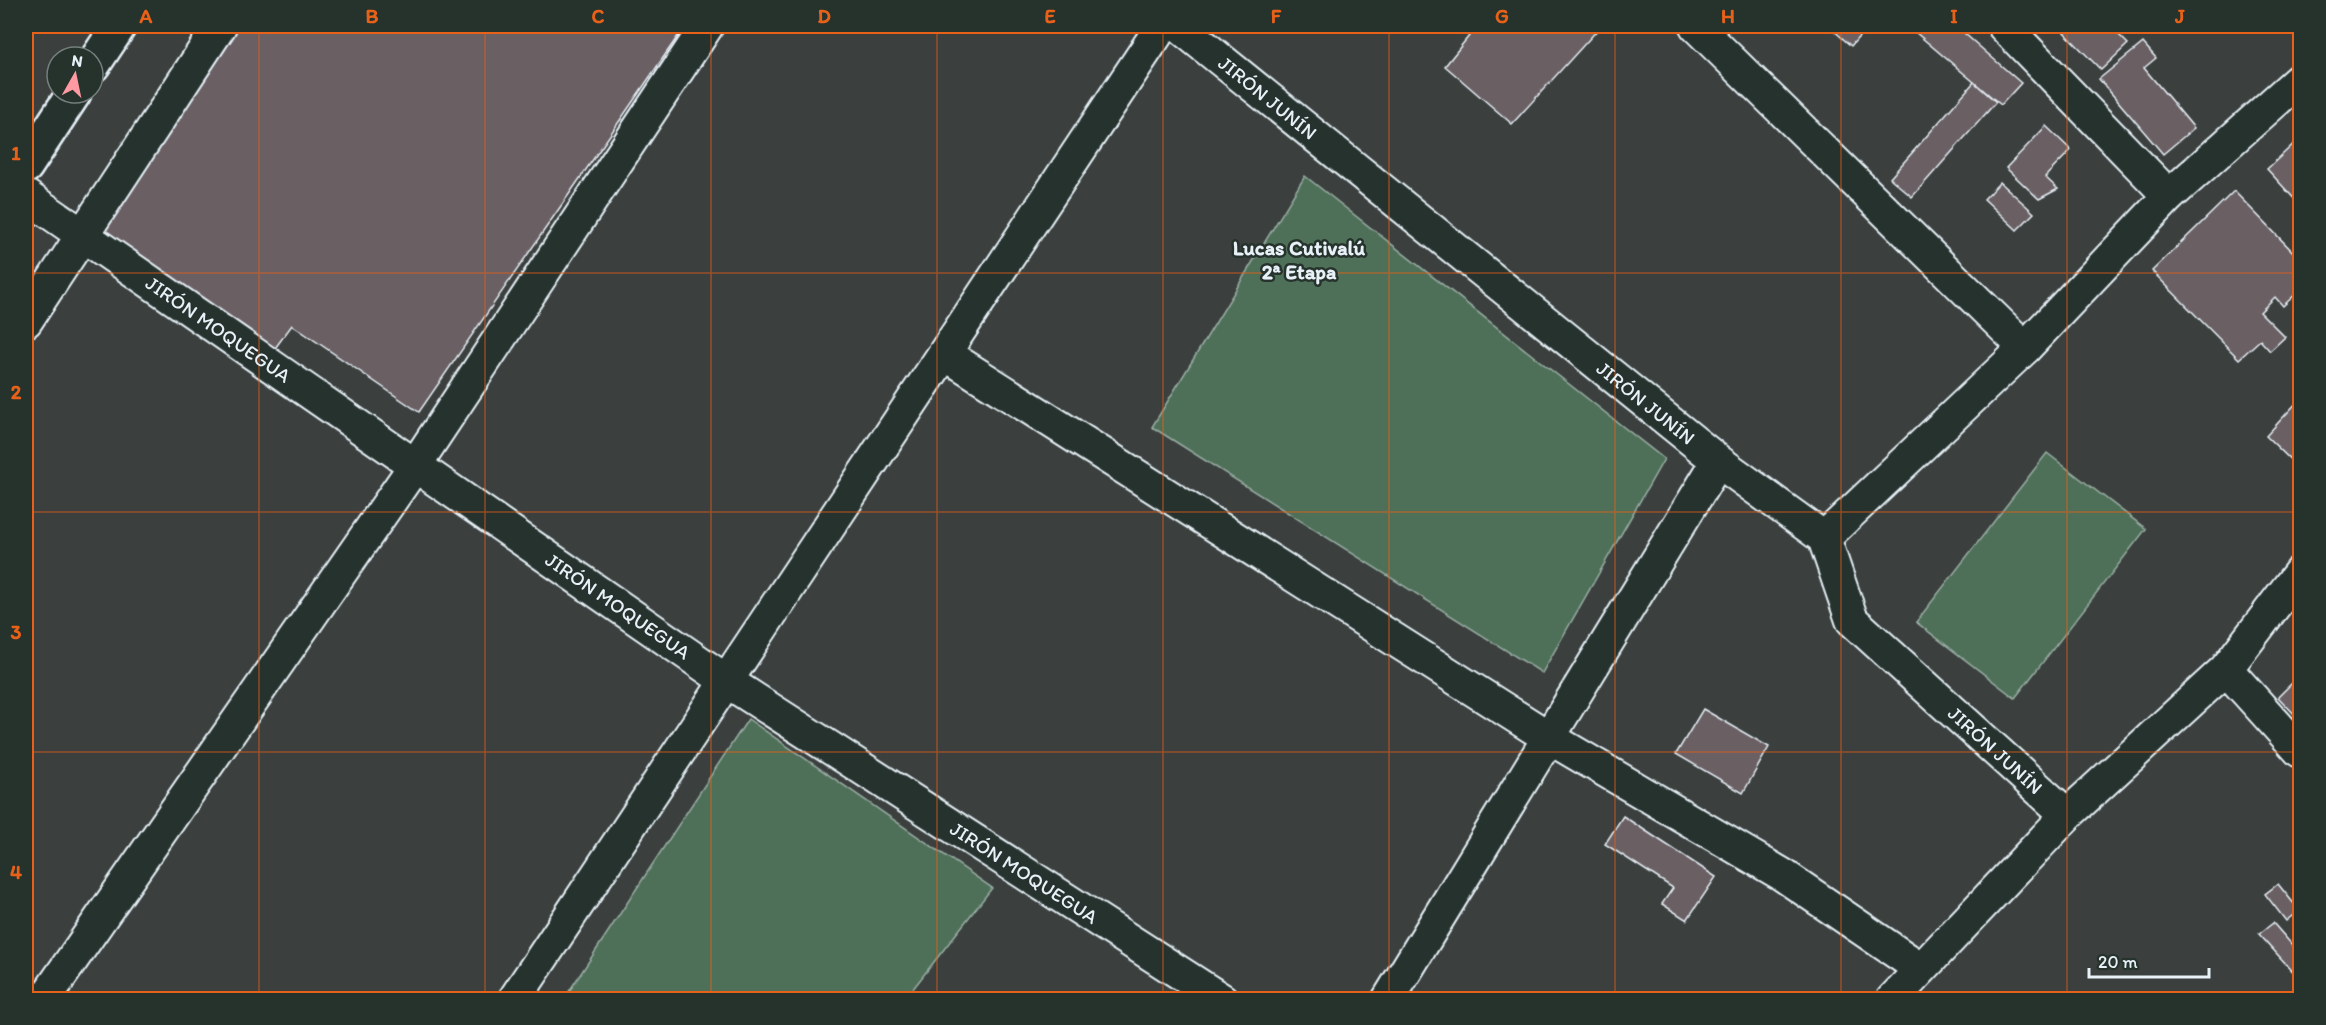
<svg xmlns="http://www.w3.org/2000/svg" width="2326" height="1025" font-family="Itim,sans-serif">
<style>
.green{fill:#507059;stroke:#9cb0a8;stroke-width:1.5}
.building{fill:#6b6064;stroke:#e8f1f8;stroke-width:1.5}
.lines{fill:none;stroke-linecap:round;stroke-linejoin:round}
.street-casing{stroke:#e8f1f8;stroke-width:36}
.primary-casing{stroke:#e8f1f8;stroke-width:38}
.street{stroke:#26332d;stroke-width:32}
.primary{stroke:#26332d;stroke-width:33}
.grid{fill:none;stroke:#e86118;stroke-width:1.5;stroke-opacity:0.55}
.labels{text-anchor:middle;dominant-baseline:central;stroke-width:5;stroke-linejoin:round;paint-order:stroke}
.street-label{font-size:20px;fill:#e8f1f8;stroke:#26332d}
.neighbourhood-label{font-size:21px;font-weight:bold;fill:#e8f1f8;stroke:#26332d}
.neatline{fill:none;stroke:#e86118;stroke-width:2}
.grid-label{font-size:20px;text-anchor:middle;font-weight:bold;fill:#e86118}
</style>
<rect width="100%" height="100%" fill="#3b403e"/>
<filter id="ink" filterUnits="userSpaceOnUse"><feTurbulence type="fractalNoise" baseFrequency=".0167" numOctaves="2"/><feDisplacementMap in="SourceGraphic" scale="12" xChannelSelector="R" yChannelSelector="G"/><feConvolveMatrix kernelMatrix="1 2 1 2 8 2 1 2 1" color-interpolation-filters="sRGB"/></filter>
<g filter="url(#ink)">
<!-- green -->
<path class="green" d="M1305,176L1664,459L1542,673L1152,427Z
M2047,453L2146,529L2015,698L1916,622Z
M748,719L992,888L905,999H564Z"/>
<!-- building -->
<path class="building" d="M231,26H685L419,412L292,325L273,351L90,226Z
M1477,26H1601L1512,124L1445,66Z
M1829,26H1858L1864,31L1851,46Z
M1908,26H1956L2021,83L2001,105Z
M2058,26H2110L2128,44L2101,70Z
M2143,43L2156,58L2144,68L2194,128L2163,154L2099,79Z
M1974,82L1996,102L1912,197L1890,178Z
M2046,126L2071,150L2045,177L2058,189L2039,199L2006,168Z
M2300,138V205L2267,169Z
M2000,182L2034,213L2017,230L1984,199Z
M2234,191L2300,259V290L2283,306L2275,297L2260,312L2285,337L2270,351L2260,340L2239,359L2152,271Z
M2300,399V469L2266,436Z
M2300,675V720L2278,697Z
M1703,709L1769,747L1743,793L1676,754Z
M1623,816L1716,877L1687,920L1662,904L1673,888L1605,844Z
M2278,884L2299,910L2286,921L2265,894Z
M2273,923L2300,954V973L2297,976L2259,934Z"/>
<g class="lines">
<defs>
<g id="street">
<path id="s1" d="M1179,26L1718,461L1824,538L1852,620L2067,815"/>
<path d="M1696,26L2025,348"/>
<path d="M2004,26L2169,196"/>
<path id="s2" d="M26,196L725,680L1222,1000"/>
<path d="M26,321L220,26"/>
<path d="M945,354L1548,737L1783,875L1921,969"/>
<path d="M1824,538L2025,348L2169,196L2300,79"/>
<path d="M2226,669L2300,751"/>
<path d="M44,1000L416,464L707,26"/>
<path d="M514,1000L1162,26"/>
<path d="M1388,1000L1718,461"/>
<path d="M1892,1000L2067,815L2226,669L2300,572"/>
</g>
<path id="primary" d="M93,65L119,26
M26,166L74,93"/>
</defs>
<!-- street casing -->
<use href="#street" class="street-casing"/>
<!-- primary casing -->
<use href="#primary" class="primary-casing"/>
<!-- street -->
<use href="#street" class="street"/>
<!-- primary -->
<use href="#primary" class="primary"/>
</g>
</g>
<!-- grid -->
<path class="grid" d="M259,26V1000M485,26V1000M711,26V1000M937,26V1000M1163,26V1000M1389,26V1000M1615,26V1000M1841,26V1000M2067,26V1000M26,273H2300M26,512H2300M26,752H2300"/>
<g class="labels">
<!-- street labels -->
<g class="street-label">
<text stroke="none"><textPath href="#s1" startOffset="114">JIRÓN JUNÍN</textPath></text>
<text stroke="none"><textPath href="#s2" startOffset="234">JIRÓN MOQUEGUA</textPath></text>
<text stroke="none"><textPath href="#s1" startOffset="600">JIRÓN JUNÍN</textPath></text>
<text stroke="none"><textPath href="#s2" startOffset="720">JIRÓN MOQUEGUA</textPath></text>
<text stroke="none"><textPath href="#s1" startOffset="1104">JIRÓN JUNÍN</textPath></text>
<text stroke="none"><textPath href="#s2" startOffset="1206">JIRÓN MOQUEGUA</textPath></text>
</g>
<!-- neighbourhood labels -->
<g class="neighbourhood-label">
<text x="1299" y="247">Lucas Cutivalú<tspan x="1299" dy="24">2ª Etapa</tspan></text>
</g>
</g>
<!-- margin -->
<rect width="2326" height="1025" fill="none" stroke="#26332d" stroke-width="66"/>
<!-- north arrow -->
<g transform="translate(75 75) rotate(9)"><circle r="28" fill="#26332d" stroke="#747f7e" stroke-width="1.5"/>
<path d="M0-4.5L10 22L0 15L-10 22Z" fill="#ff9aa2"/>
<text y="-9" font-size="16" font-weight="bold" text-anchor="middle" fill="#e8f1f8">N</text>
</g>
<!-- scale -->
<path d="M2089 968v9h120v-9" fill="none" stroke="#e8f1f8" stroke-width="3"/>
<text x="2098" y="968" font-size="18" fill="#e8f1f8" stroke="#26332d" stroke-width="4.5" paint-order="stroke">20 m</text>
<rect x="33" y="33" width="2260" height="959" class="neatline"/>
<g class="grid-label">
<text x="146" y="23">A</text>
<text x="372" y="23">B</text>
<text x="598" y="23">C</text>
<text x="824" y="23">D</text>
<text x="1050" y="23">E</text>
<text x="1276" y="23">F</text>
<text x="1502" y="23">G</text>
<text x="1728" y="23">H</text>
<text x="1954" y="23">I</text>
<text x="2180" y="23">J</text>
<text x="16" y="160">1</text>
<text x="16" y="399">2</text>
<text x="16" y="639">3</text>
<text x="16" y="879">4</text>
</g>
</svg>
